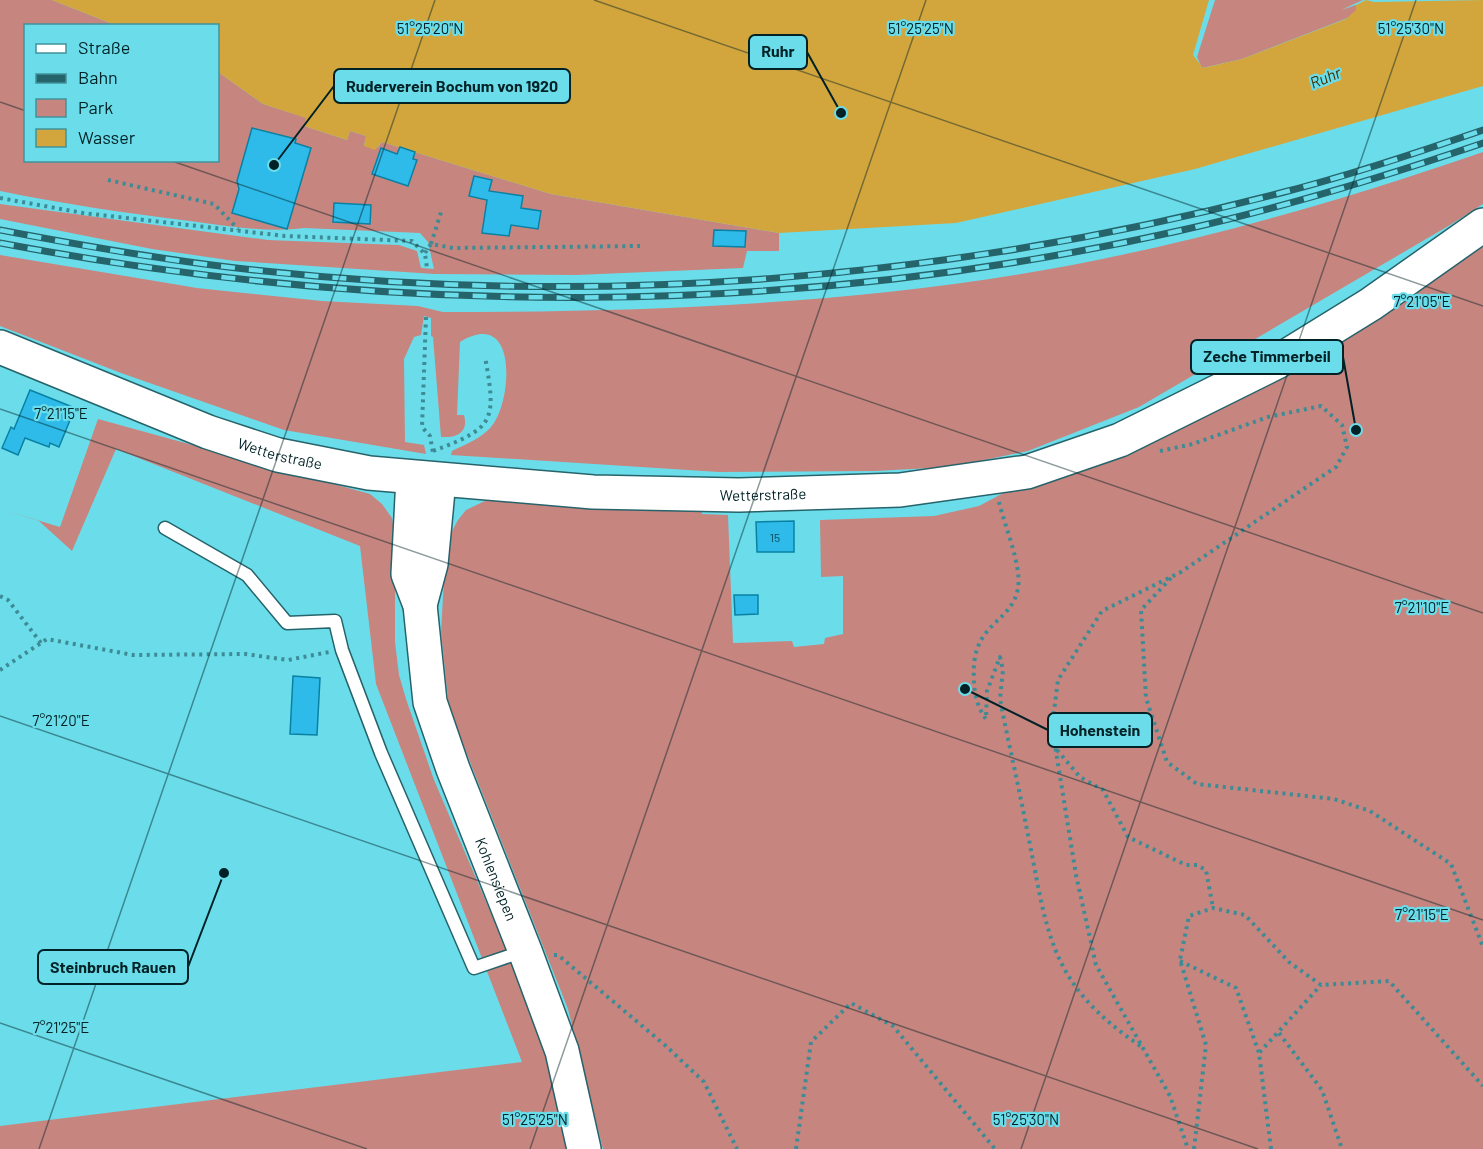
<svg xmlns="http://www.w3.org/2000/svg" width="1483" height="1149" font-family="Barlow,sans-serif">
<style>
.green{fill:#c7857f}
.water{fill:#d3a63d}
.building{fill:#2ebbe9;stroke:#0a81a3;stroke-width:1.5}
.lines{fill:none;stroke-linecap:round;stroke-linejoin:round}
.lane-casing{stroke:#26636a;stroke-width:15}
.secondary-casing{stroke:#26636a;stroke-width:36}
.primary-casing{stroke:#26636a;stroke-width:36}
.path{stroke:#3d8c95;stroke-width:4;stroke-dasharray:3 4.5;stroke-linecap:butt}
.lane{stroke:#fff;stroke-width:12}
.secondary{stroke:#fff;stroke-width:33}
.primary{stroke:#fff;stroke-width:33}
.rail-casing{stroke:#26646c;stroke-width:7}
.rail{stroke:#6bddea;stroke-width:4.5;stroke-dasharray:14;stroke-linecap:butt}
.ticks{fill:none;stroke:#002226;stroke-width:1.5;stroke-opacity:0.45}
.labels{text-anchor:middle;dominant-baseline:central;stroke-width:4.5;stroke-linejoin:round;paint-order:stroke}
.number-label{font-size:12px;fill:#0c4857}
.street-label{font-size:15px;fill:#002226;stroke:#6bddea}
.water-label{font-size:16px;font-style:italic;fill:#412f01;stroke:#6bddea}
.ticks-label{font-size:15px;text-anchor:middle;fill:#002226;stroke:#6bddea;stroke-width:4.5;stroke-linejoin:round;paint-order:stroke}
.leader{fill:none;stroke:#002226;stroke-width:2}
.callout-dot{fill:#002226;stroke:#6bddea;stroke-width:2}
.callout{fill:#6bddea;stroke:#002226;stroke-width:2}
.callout-label{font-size:16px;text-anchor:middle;font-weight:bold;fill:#002226}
</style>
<rect width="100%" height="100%" fill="#6bddea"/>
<!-- green -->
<path class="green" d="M0,0H52L115,25L26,26V160H218V72L263,104L307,118L304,126L347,140L350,131L366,136L364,146L378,147L382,142L551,194L779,233V251H747L743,268L576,275L435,274L235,261L152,249L0,219V204L268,240L399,245L417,251L421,268L434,269L428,242L420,233L304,228C267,233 227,226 190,221C126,213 63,204 0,191Z
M1215,0H1363L1341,10L1356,5L1357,10L1350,17L1242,59L1202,68L1197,57Z
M1483,152V204L1450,225L1139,407L1028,451L950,467L875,471L719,472L451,455L452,451C466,444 485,437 494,423C513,393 516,308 460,342L457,415H464C469,433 456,438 441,437L433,337L431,336V318L424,316L421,335L414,337L404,359L405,442L424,445L426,454L284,430L121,373L0,326V255L197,288L322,301L418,306L443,312C636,312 830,305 1021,274C1178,248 1333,204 1483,152Z
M1483,239V1149H603L568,1009L449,709L441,632L445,561L450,535L458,520L466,510L487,500L702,507V514L728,515L733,643L792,641L794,647L824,644L825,638L843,634V576L821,577L820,520L934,516L979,506Z
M98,419L370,494L382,504L392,518L395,538V642L399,675L406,699L434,780L505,946L543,1047L570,1149H0V1126L522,1062L376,684L360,546L116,449L72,551L39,521L0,509L60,527Z"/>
<!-- water -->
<path class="water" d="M52,0H1209L1193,55L1203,68L1242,59L1346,19L1356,10V5L1366,0L1374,2L1483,0V86L1195,169L956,223L779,233L551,194L382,142L375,150L364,146L366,136L350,131L347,140L304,126L306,118L263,104L218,72V26L115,25Z"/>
<!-- building -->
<path class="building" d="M252,128L296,139L295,143L311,148L287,229L232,213L239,189L237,181Z
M400,147L415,152L413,159L417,160L408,186L372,174L381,148L397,154Z
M474,176L492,180L489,191L523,196L521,208L541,211L538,229L511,225L509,236L482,233L487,200L469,196Z
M334,203L371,205L370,224L333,222Z
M714,230L746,231L745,247L713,246Z
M30,390L75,408L59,447L50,443L49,447L25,438L18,455L2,448L11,427L14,429Z
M794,521V552H757L756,522Z
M734,595H758V614L735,615Z
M293,676L320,678L317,735L290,734Z"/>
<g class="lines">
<defs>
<path id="lane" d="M165,528L247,575L287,623L335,621L342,650L381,753L474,968L524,951"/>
<g id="secondary">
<path id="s1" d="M413,478L408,574L420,605L430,702L453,769L525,951L562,1051L584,1149"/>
<path d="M420,605L431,564L439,480"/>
</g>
<g id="primary">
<path id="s2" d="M0,347L208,432L278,455L369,473L593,492L739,495L900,490L1027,472L1120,440L1277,362L1371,304L1483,225"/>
</g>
</defs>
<!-- lane casing -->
<use href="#lane" class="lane-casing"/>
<!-- secondary casing -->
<use href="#secondary" class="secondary-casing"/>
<!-- primary casing -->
<use href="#primary" class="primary-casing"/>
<!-- path -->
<path class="path" d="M108,180L214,204L238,229
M0,198L83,213L285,236L412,241L425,254L427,268
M431,244L442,209
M425,253L431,244L453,248L640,246
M426,317L422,427L430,436L433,453
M433,451C494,428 497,422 485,357
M1160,451L1193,444L1268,417L1321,406L1342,425L1347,447L1336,467L1181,572L1102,611L1058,680L1052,727L1076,875L1096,965L1170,1096L1188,1149
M999,502C1004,524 1022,566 1018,588C1011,626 970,621 974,680C974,693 978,709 986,719L987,691L1000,657L1003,670L1000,699C1008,741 1018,783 1026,825C1048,930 1045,982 1142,1047
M1171,578L1141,610L1146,698L1167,762L1197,784L1334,799L1370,811L1451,864L1483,947
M0,596L8,600L41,643
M0,670L47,639L133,655L245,654L288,660L329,652
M1057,750L1080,777L1103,790L1128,837L1186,865H1197L1206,870L1213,908
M554,955H558L666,1046L704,1082L737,1149
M1180,961L1236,988L1259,1053
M1279,1033L1322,1090L1342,1149
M796,1149L811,1042L851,1003L893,1026L995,1149
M1194,1149L1206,1045L1180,960L1189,916L1213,908L1245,915L1289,962L1321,985L1389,981L1483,1086
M1271,1149L1259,1053L1321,985"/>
<!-- lane -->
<use href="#lane" class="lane"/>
<!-- secondary -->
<use href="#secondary" class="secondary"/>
<!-- primary -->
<use href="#primary" class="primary"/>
<defs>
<path id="rail" d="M0,230C84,246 169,261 254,270C600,308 952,280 1288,191C1354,174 1419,152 1483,130
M0,243C390,317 790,318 1178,231C1282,208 1383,177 1483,143"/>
</defs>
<!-- rail casing -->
<use href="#rail" class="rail-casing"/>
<!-- rail -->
<use href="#rail" class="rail"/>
</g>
<!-- ticks -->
<path class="ticks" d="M594,0L1483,306M0,102L26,111M169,160L1483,613M0,409L1483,920M0,716L1258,1149M0,1023L367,1149M39,1149L435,0M530,1149L926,0M1021,1149L1416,0"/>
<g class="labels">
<!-- number labels -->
<g class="number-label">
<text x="775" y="537">15</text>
</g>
<!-- street labels -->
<g class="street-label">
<text stroke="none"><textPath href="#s2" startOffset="300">Wetterstraße</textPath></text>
<text stroke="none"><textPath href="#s2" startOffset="786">Wetterstraße</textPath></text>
<text stroke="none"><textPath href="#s1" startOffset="416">Kohlensiepen</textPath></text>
</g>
<!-- water labels -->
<g class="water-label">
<text transform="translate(1325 77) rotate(-22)">Ruhr</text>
</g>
</g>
<g class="ticks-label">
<text x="430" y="34">51°25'20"N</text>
<text x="921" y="34">51°25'25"N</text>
<text x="1411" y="34">51°25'30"N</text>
<text x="1422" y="307">7°21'05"E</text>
<text x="61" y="419">7°21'15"E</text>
<text x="1422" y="613">7°21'10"E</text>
<text x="61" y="726">7°21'20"E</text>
<text x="1422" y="920">7°21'15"E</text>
<text x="61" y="1033">7°21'25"E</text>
<text x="535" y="1125">51°25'25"N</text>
<text x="1026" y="1125">51°25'30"N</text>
</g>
<!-- callouts -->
<path class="leader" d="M841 113L807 52M274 165L334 86M1356 430L1343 357M965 689L1048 730M224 873L188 967"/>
<g class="callout-dot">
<circle cx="841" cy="113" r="6"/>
<circle cx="274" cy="165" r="6"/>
<circle cx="1356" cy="430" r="6"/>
<circle cx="965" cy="689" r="6"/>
<circle cx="224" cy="873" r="6"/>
</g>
<g class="callout">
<rect x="749" y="35" width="58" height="34" rx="6"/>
<rect x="334" y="69" width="236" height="34" rx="6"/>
<rect x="1191" y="340" width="152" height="34" rx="6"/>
<rect x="1048" y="713" width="104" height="34" rx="6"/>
<rect x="38" y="950" width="150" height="34" rx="6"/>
</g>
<g class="callout-label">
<text x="778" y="57">Ruhr</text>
<text x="452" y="92">Ruderverein Bochum von 1920</text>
<text x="1267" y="362">Zeche Timmerbeil</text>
<text x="1100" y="736">Hohenstein</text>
<text x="113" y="973">Steinbruch Rauen</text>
</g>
<!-- legend -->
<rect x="24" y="24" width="195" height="138" fill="#6bddea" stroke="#40929c" stroke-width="1.5"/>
<rect x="36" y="44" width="30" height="9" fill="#ffffff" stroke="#40929c" stroke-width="1.5"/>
<text x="78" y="54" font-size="18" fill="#002226">Straße</text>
<rect x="36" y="74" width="30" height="9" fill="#26646c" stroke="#40929c" stroke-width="1.5"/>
<text x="78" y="84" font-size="18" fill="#002226">Bahn</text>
<rect x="36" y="99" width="30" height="18" fill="#c7857f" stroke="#40929c" stroke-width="1.5"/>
<text x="78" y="114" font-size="18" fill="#002226">Park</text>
<rect x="36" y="129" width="30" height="18" fill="#d3a63d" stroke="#40929c" stroke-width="1.5"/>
<text x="78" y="144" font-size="18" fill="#002226">Wasser</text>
</svg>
